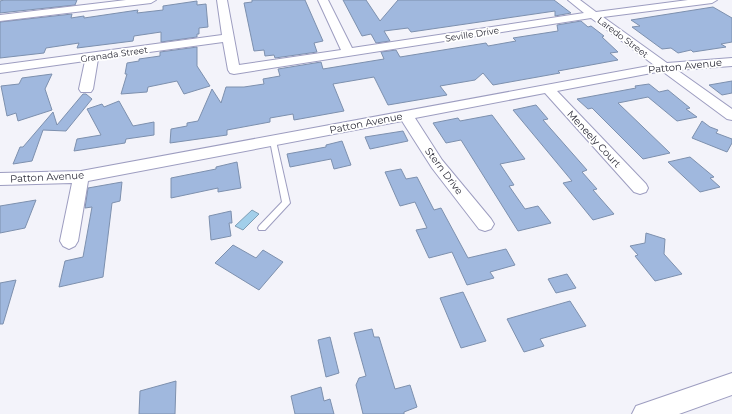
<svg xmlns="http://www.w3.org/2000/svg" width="732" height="414" font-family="Montserrat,sans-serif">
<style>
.water{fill:#a2cfea;stroke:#7e9db4}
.building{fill:#a0b8de;stroke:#7d90ae}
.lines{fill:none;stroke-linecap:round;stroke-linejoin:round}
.lane-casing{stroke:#9d9dc0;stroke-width:2}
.street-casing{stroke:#9d9dc0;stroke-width:2}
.lane{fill:#fff;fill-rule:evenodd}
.street{fill:#fff;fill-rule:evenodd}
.labels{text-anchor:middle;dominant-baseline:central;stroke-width:3.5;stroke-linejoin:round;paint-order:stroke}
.far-street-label{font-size:9px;fill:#292936;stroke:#fff}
.street-label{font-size:10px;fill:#292936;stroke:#fff}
</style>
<rect width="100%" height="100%" fill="#f3f3fa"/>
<!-- water -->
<path class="water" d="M252,210L259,214L243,230L235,226Z"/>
<!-- building -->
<path class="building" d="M4,0H77L75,5L0,13V1Z
M252,0H305L323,41L314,43L317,52L275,58L274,55L265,56L264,50L254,51L244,3L252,2Z
M343,0H366L380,21L398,0H554L571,13L555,16V11L411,32L408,28L384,31L390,41L376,43L371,34L362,36Z
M197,1V5L206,4L208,27L199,28V34H197V37L161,42V32L134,36L133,41L77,48L79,43L46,48L44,53L0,58V22L72,14L71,18L84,16V18L138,10L137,13L163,10V6Z
M713,7L732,18V42L721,44L726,47L693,52L691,50L678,53L671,48L662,49L632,27L640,26L631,20Z
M581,21L588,27L591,26L604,36L602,37L618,52L610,53L618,60L558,71L560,73L493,85L483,73L475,80L440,86L447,95L388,105L374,77L333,84L344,111L294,120L293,114L270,118V122L227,130V135L170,143L171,129L187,126V123L198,121L212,89L221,103L226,87H244L264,84L263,79L280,76L278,69L321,62L323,69L384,59L381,52L396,50L400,57L486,43L488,46L516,41L513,38L558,31L557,25Z
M197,47V66L210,86L184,94L177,81L148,87L147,92L121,94L127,74H125L127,63L139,61V59L160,56V52Z
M52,74L45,89L52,110L18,121L16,113L7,116L1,86L19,84L22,78Z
M732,81V93L722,95L709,85Z
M649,84L659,92L668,90L690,108L686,109L697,117L677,121L648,97L618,103L670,153L643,159L592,108L588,109L577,99L636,88L635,86Z
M83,94H86L92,99L66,131L43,130L32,161L13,164L20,147H23L53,112L57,125Z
M119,101L133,126L154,122V135L126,139L125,143L74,151L77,139L101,135L87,109L102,104L104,107Z
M536,105L548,119L543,120L587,170L582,172L597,189L593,190L614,214L593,220L563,183L572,181L513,110Z
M492,115L525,159L500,164L514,185L509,186L525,209L538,206L551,223L518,231L461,140L446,143L433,123L458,118L460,121Z
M702,121L710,127L718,130L716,133L732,139V143L727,152L692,138Z
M403,131L408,141L370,149L365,137Z
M342,141L351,165L334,169L331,159L290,167L287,154L326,147V145Z
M690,157L714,177L710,178L720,187L700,192L668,162Z
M237,162L241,188L218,192V188L171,198V178L216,169V167Z
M401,169L406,179L417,177L434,210L441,208L468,258L506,249L515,265L490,272L494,278L467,285L452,252L429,258L416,230L427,228L415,202L400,206L385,172Z
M122,182L120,201L112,203L103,277L59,287L65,261L83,257L92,207L85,208L88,188Z
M36,200L25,228L0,233V206Z
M231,211L232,223H229L231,236L211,240L209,216Z
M646,233L665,239L664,254L682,274L655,281L635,256L638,255L630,246L645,243Z
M233,245L256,258L263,250L283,262L259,290L215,263Z
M567,274L576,288L556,293L548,279Z
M16,280L3,324H0V283Z
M463,292L486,341L461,348L440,298Z
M570,301L586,326L540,339L544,346L524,352L507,319Z
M372,329L374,337H379L395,389L410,385L417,407L404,412V414H363L356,385L359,378L366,376L354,333Z
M330,337L339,373L326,377L318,340Z
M176,381L175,414H139L140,391Z
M321,387L324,401L330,399L334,414H295L291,396Z"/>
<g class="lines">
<defs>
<path id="lane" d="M271,139H275L276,141L290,203L265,230H259L258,228L259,226L282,202L270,141Z"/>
<path id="street" d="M126,0H156L151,3L0,21V15Z
M217,0H227L239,65L341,50L318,0H328L352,48L584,13L568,0H580L596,12L688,0H717L712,3L603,17L667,63L732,58V66L677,70L732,109V120L727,119L662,71L557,91L646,184L648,188L646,192L640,194L634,192L545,93L415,118L442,160L491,219L494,224L491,229L485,231L479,229L432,168L402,121L88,181L78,241L75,246L69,249L63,246L60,241L72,183L0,185V173L81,171L654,65L591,18L234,74L230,73L228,70L223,42L98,59L93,89L91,92H81L79,89L85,61L0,73V65L222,35Z
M732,373V395L679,414H632L636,406Z"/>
</defs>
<!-- lane casing -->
<use href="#lane" class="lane-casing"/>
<!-- street casing -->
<use href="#street" class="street-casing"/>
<!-- lane -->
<use href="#lane" class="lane"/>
<!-- street -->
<use href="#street" class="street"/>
</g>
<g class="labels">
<!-- far-street labels -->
<g class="far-street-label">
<text transform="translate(472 34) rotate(-9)">Seville Drive</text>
<text transform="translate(623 37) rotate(37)">Laredo Street</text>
<text transform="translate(114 54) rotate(-8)">Granada Street</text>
</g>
<!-- street labels -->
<g class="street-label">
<text transform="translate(685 66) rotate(-6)">Patton Avenue</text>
<text transform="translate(366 123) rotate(-11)">Patton Avenue</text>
<text transform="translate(594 139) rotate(47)">Meneely Court</text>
<text transform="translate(444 171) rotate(53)">Stern Drive</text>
<text transform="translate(47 177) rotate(-3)">Patton Avenue</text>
</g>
</g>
</svg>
